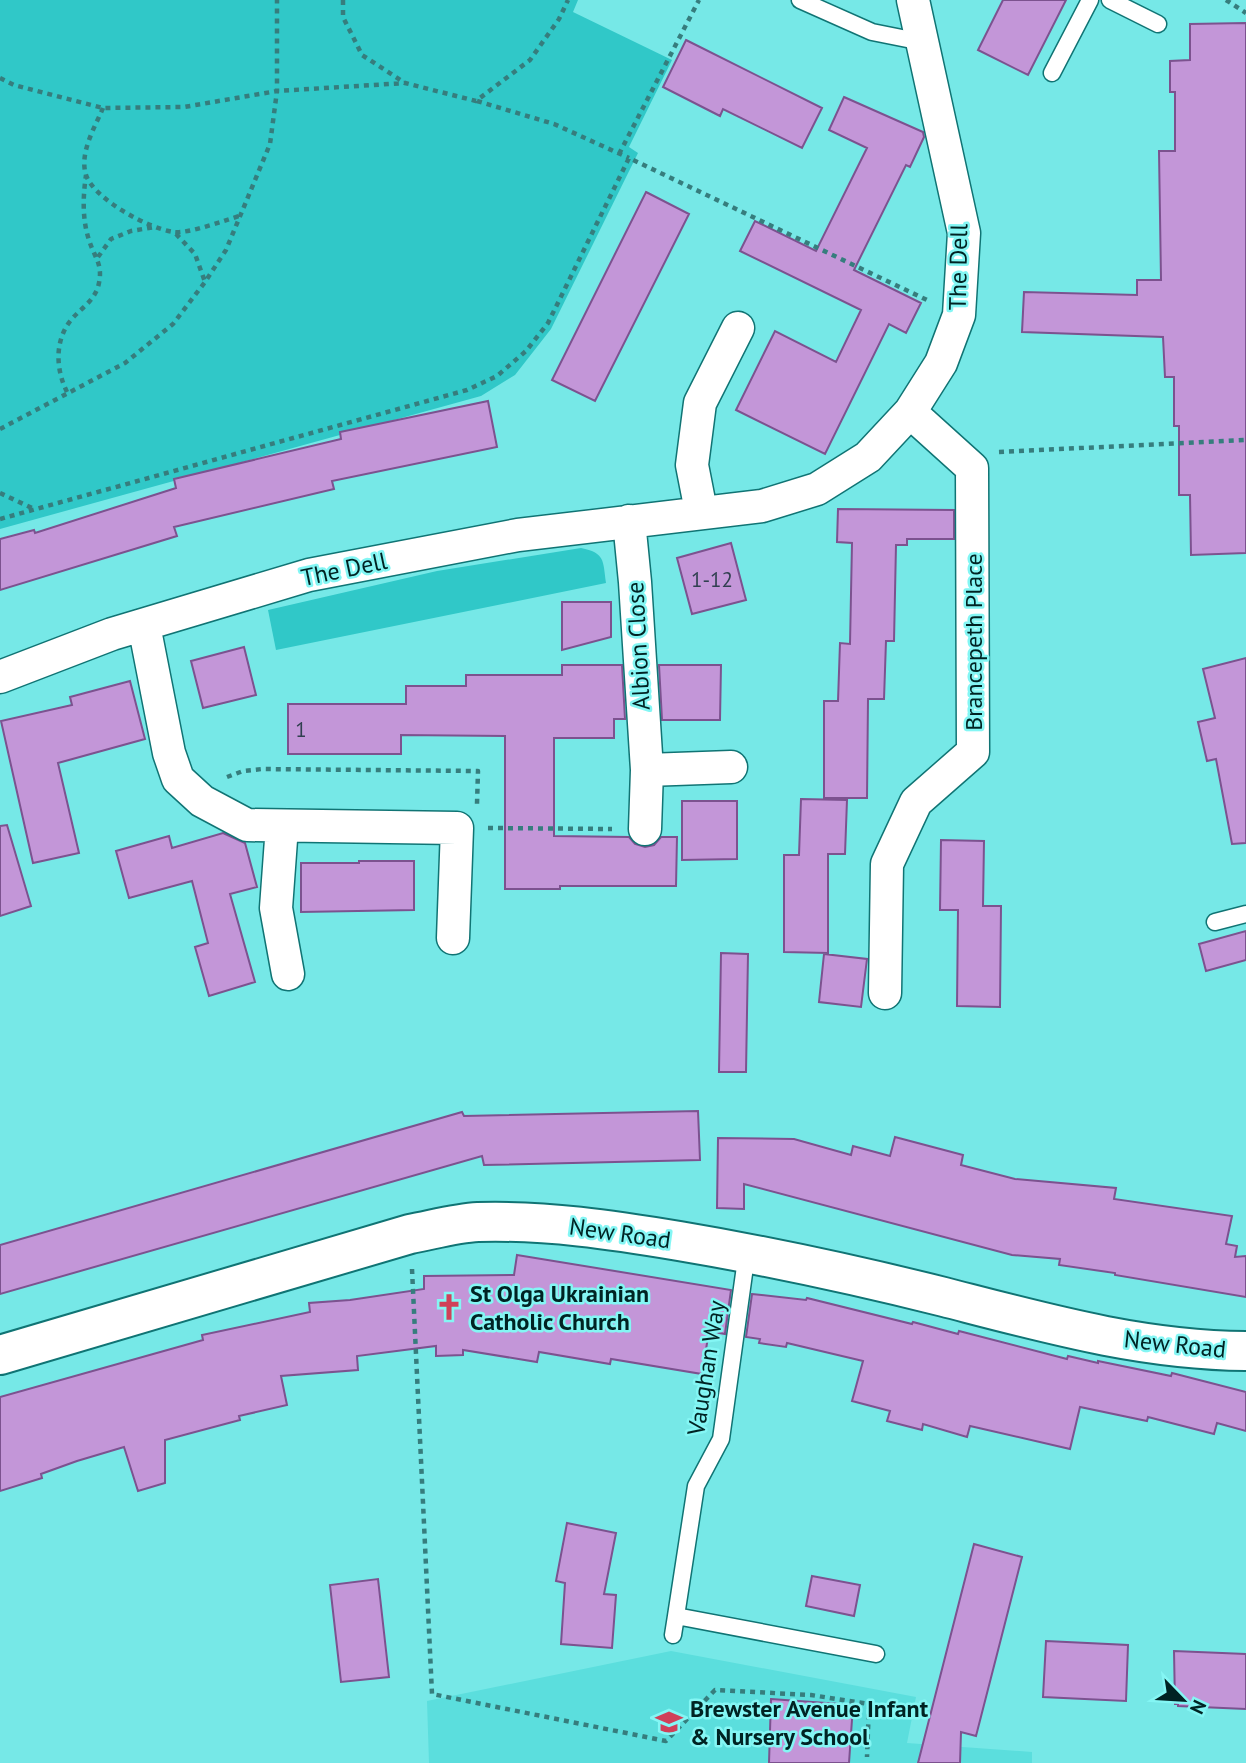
<svg xmlns="http://www.w3.org/2000/svg" width="1246" height="1763" font-family="'PT Sans',sans-serif">
<style>
.built{fill:#5bdedd}
.green{fill:#30c8c8}
.building{fill:#c396d8;stroke:#7c528f;stroke-width:2}
.lines{fill:none;stroke-linecap:round;stroke-linejoin:round}
.service-casing{stroke:#107474;stroke-width:19}
.minor-casing{stroke:#107474;stroke-width:35}
.tertiary-casing{stroke:#107474;stroke-width:42}
.path{stroke:#367d7d;stroke-width:4.5;stroke-dasharray:5 5;stroke-linecap:butt}
.service{stroke:#fff;stroke-width:16}
.minor{stroke:#fff;stroke-width:32}
.tertiary{stroke:#fff;stroke-width:38}
.labels{text-anchor:middle;dominant-baseline:central;stroke-width:5;stroke-linejoin:round;paint-order:stroke}
.number-label{font-size:21px;fill:#314050}
.street-label{font-size:24px;fill:#002323;stroke:#84f6f4}
.poi-label{font-size:24px;font-weight:bold;fill:#002323;stroke:#84f6f4;text-anchor:start}
</style>
<rect width="100%" height="100%" fill="#76e8e7"/>
<!-- built -->
<path class="built" d="M671,1651L916,1697L907,1743L1032,1752V1763H429L427,1701Z"/>
<!-- green -->
<path class="green" d="M0,0H578L573,12L672,60L629,147L638,153L551,329L515,375L481,396L0,529Z
M581,548C605,553 603,560 606,583L276,650L268,610L437,571Z"/>
<!-- building -->
<path class="building" d="M1003,0H1066L1028,75L978,50Z
M1246,23V553L1191,555L1190,495H1179V426H1174V377H1165L1163,337L1022,332L1024,292L1137,295V280H1161L1159,151H1175V92H1170V61L1190,60V24Z
M686,40L822,108L802,148L723,109L720,116L663,87Z
M844,97L923,132L924,137L910,167L906,165L854,270L921,303L906,333L889,324L825,454L736,410L775,331L836,362L861,310L740,251L755,221L816,251L867,148L829,130Z
M646,192L689,214L595,401L552,380Z
M488,401L497,447L332,481L334,489L174,527L177,536L0,590V539L34,530L35,533L176,488L174,479L341,439L340,432Z
M838,509L954,510V539H907V545H896L894,641H886L884,699H868L867,798H824V701H838L840,643L850,644L852,543L837,542Z
M731,543L746,600L692,614L677,558Z
M562,602H611V637L562,650Z
M244,647L256,695L203,708L191,661Z
M1246,658V843L1232,844L1216,759L1207,761L1198,722L1215,718L1203,669Z
M562,665H622L625,719H614V738H554V836L629,837L635,844L645,847L654,845L661,837H677L676,886H560V889H505V736L401,735V754H288V704H406V686H466V675H562Z
M659,665H721L720,720H662Z
M130,681L145,739L58,763L79,853L33,863L1,721L72,705L70,697Z
M801,799L847,800L845,854H828V953L784,952V855H799Z
M682,801H737V859L682,860Z
M7,825L31,906L0,916V826Z
M223,833L245,843L257,887L230,894L255,982L209,996L195,947L208,943L192,881L129,898L116,851L169,836L172,848Z
M941,840L984,841L983,906H1001L1000,1007L957,1006L958,910H940Z
M359,861H414V910L301,912V863H359Z
M1246,931V960L1206,971L1199,944Z
M721,953L748,954L746,1072H719Z
M824,954L867,959L861,1007L819,1002Z
M698,1111L700,1160L484,1165L482,1156L0,1294V1245L462,1112L464,1116Z
M895,1137L963,1155L961,1165L1015,1179L1116,1188L1114,1199L1232,1216L1226,1244L1237,1246L1235,1257L1246,1256V1297L1115,1275V1273L1059,1265L1060,1259L1012,1255L744,1184V1209L717,1208L718,1138L794,1139L851,1155L853,1146L890,1156Z
M517,1255L731,1290L725,1334L709,1331L702,1374L611,1359L610,1364L539,1352L537,1362L463,1350V1355L436,1356V1346L357,1356L358,1370L281,1376L287,1405L239,1416L240,1420L165,1440V1483L138,1491L124,1447L77,1461L41,1474L42,1478L0,1491V1397L203,1340L202,1335L310,1312L309,1303L350,1300L424,1289V1276L514,1275Z
M752,1294L806,1300L807,1298L912,1324L913,1322L958,1334L959,1331L1067,1359L1068,1356L1098,1363V1361L1171,1376L1172,1373L1246,1392V1431L1217,1423L1214,1434L1148,1417L1147,1421L1080,1407L1070,1449L970,1426L967,1437L923,1424L922,1430L887,1421L890,1411L852,1401L863,1361L787,1343L786,1347L759,1343L760,1339L746,1337Z
M567,1523L616,1533L604,1594L616,1595L612,1648L561,1644L565,1583L556,1581Z
M974,1544L1022,1557L976,1736L961,1732L960,1763H918Z
M812,1576L860,1585L854,1616L806,1606Z
M378,1579L389,1677L341,1682L330,1585Z
M1046,1641L1128,1645L1126,1701L1043,1697Z
M1174,1651L1246,1654V1709L1178,1706V1704H1175Z
M771,1699L853,1705L849,1763H769Z"/>
<g class="lines">
<defs>
<path id="service" d="M800,0L872,32L922,42
M1110,0L1158,24
M1052,73L1090,0
M1215,922L1246,914
M747,1252L721,1439L696,1486L676,1616L876,1654
M673,1635L676,1616"/>
<path id="minor" d="M701,511L692,465L700,403L738,328
M629,521L635,582L647,770L731,767
M144,625L169,753L178,779L202,801L247,825L457,828L453,938
M0,677L112,634L309,575L518,535L762,506L817,489L868,457L910,412L941,363L959,315L964,233L913,0
M282,826L276,908L288,974
M645,829L647,770
M885,993L887,864L916,802L973,752L972,468L910,412"/>
<path id="tertiary" d="M0,1355L410,1234C432,1230 456,1223 478,1222C546,1220 613,1230 679,1241C768,1256 856,1275 944,1297C1045,1323 1140,1350 1246,1351"/>
</defs>
<!-- service casing -->
<use href="#service" class="service-casing"/>
<!-- minor casing -->
<use href="#minor" class="minor-casing"/>
<!-- tertiary casing -->
<use href="#tertiary" class="tertiary-casing"/>
<!-- path -->
<path class="path" d="M343,0V17L362,55L405,83
M1226,0L1246,13
M0,78L14,85L103,108L184,107L277,91L405,83L476,101L530,60L559,19L568,0
M477,101L554,124L629,158
M103,108C95,127 79,153 86,175C94,199 149,229 174,232C187,234 227,220 242,215
M619,154L699,0
M176,234L195,254L205,282
M98,257L111,239L131,231L155,227
M67,392C56,370 54,341 71,320C80,309 93,302 98,287C104,265 95,259 89,240C82,219 83,196 86,175
M0,429L125,363L173,324L205,282L226,250L270,144L277,91V0
M999,452L1246,440
M0,493L34,509
M0,519L467,390L497,376L526,351L548,323L629,158L927,300
M227,777L243,771L262,769L478,771L477,804
M488,828L612,829
M412,1269L432,1694L666,1741L715,1690L811,1695L869,1704L867,1757"/>
<!-- service -->
<use href="#service" class="service"/>
<!-- minor -->
<use href="#minor" class="minor"/>
<!-- tertiary -->
<use href="#tertiary" class="tertiary"/>
</g>
<!-- icons -->
<defs>
<symbol id="church-bare" viewBox="-9 -9 18 18"><path d="M-1.2-6h2.4v3.5h3.3v2.4h-3.3V6h-2.4V-.1h-3.3v-2.4h3.3Z" fill="#d04059" stroke="#84f6f4" stroke-width="2.5" paint-order="stroke"/></symbol>
<symbol id="school-bare" viewBox="-9 -9 18 18"><path d="M0-5L7-2L0 1L-7-2ZM-4 1L0 2.5L4 1V4Q0 6-4 4Z" fill="#d04059" stroke="#84f6f4" stroke-width="2.5" paint-order="stroke"/></symbol>
</defs>
<g fill-rule="evenodd">
<use href="#church-bare" x="430" y="1288" width="38" height="38"/>
<use href="#school-bare" x="650" y="1703" width="38" height="38"/>
</g>
<g class="labels">
<!-- number labels -->
<g class="number-label">
<text x="712" y="579">1-12</text>
<text x="301" y="729">1</text>
</g>
<!-- street labels -->
<g class="street-label">
<text transform="translate(958 267) rotate(-89)">The Dell</text>
<text transform="translate(344 569) rotate(-12)">The Dell</text>
<text transform="translate(973 642) rotate(-90)">Brancepeth Place</text>
<text transform="translate(638 646) rotate(-93)">Albion Close</text>
<text transform="translate(620 1233) rotate(8)">New Road</text>
<text transform="translate(1175 1344) rotate(6)">New Road</text>
<text transform="translate(706 1368) rotate(-81)">Vaughan Way</text>
</g>
<!-- poi labels -->
<g class="poi-label">
<text x="470" y="1293">St Olga Ukrainian<tspan x="470" dy="28">Catholic Church</tspan></text>
<text x="690" y="1708">Brewster Avenue Infant<tspan x="690" dy="28">&amp; Nursery School</tspan></text>
</g>
</g>
<!-- north arrow -->
<g transform="translate(1183 1700) rotate(115)" stroke="#84f6f4" stroke-width="5" paint-order="stroke">
<path d="M0-5L12 26L0 18L-12 26Z" fill="#002323"/>
<text y="-10" font-size="19" font-weight="bold" text-anchor="middle" fill="#002323">N</text>
</g>
</svg>
